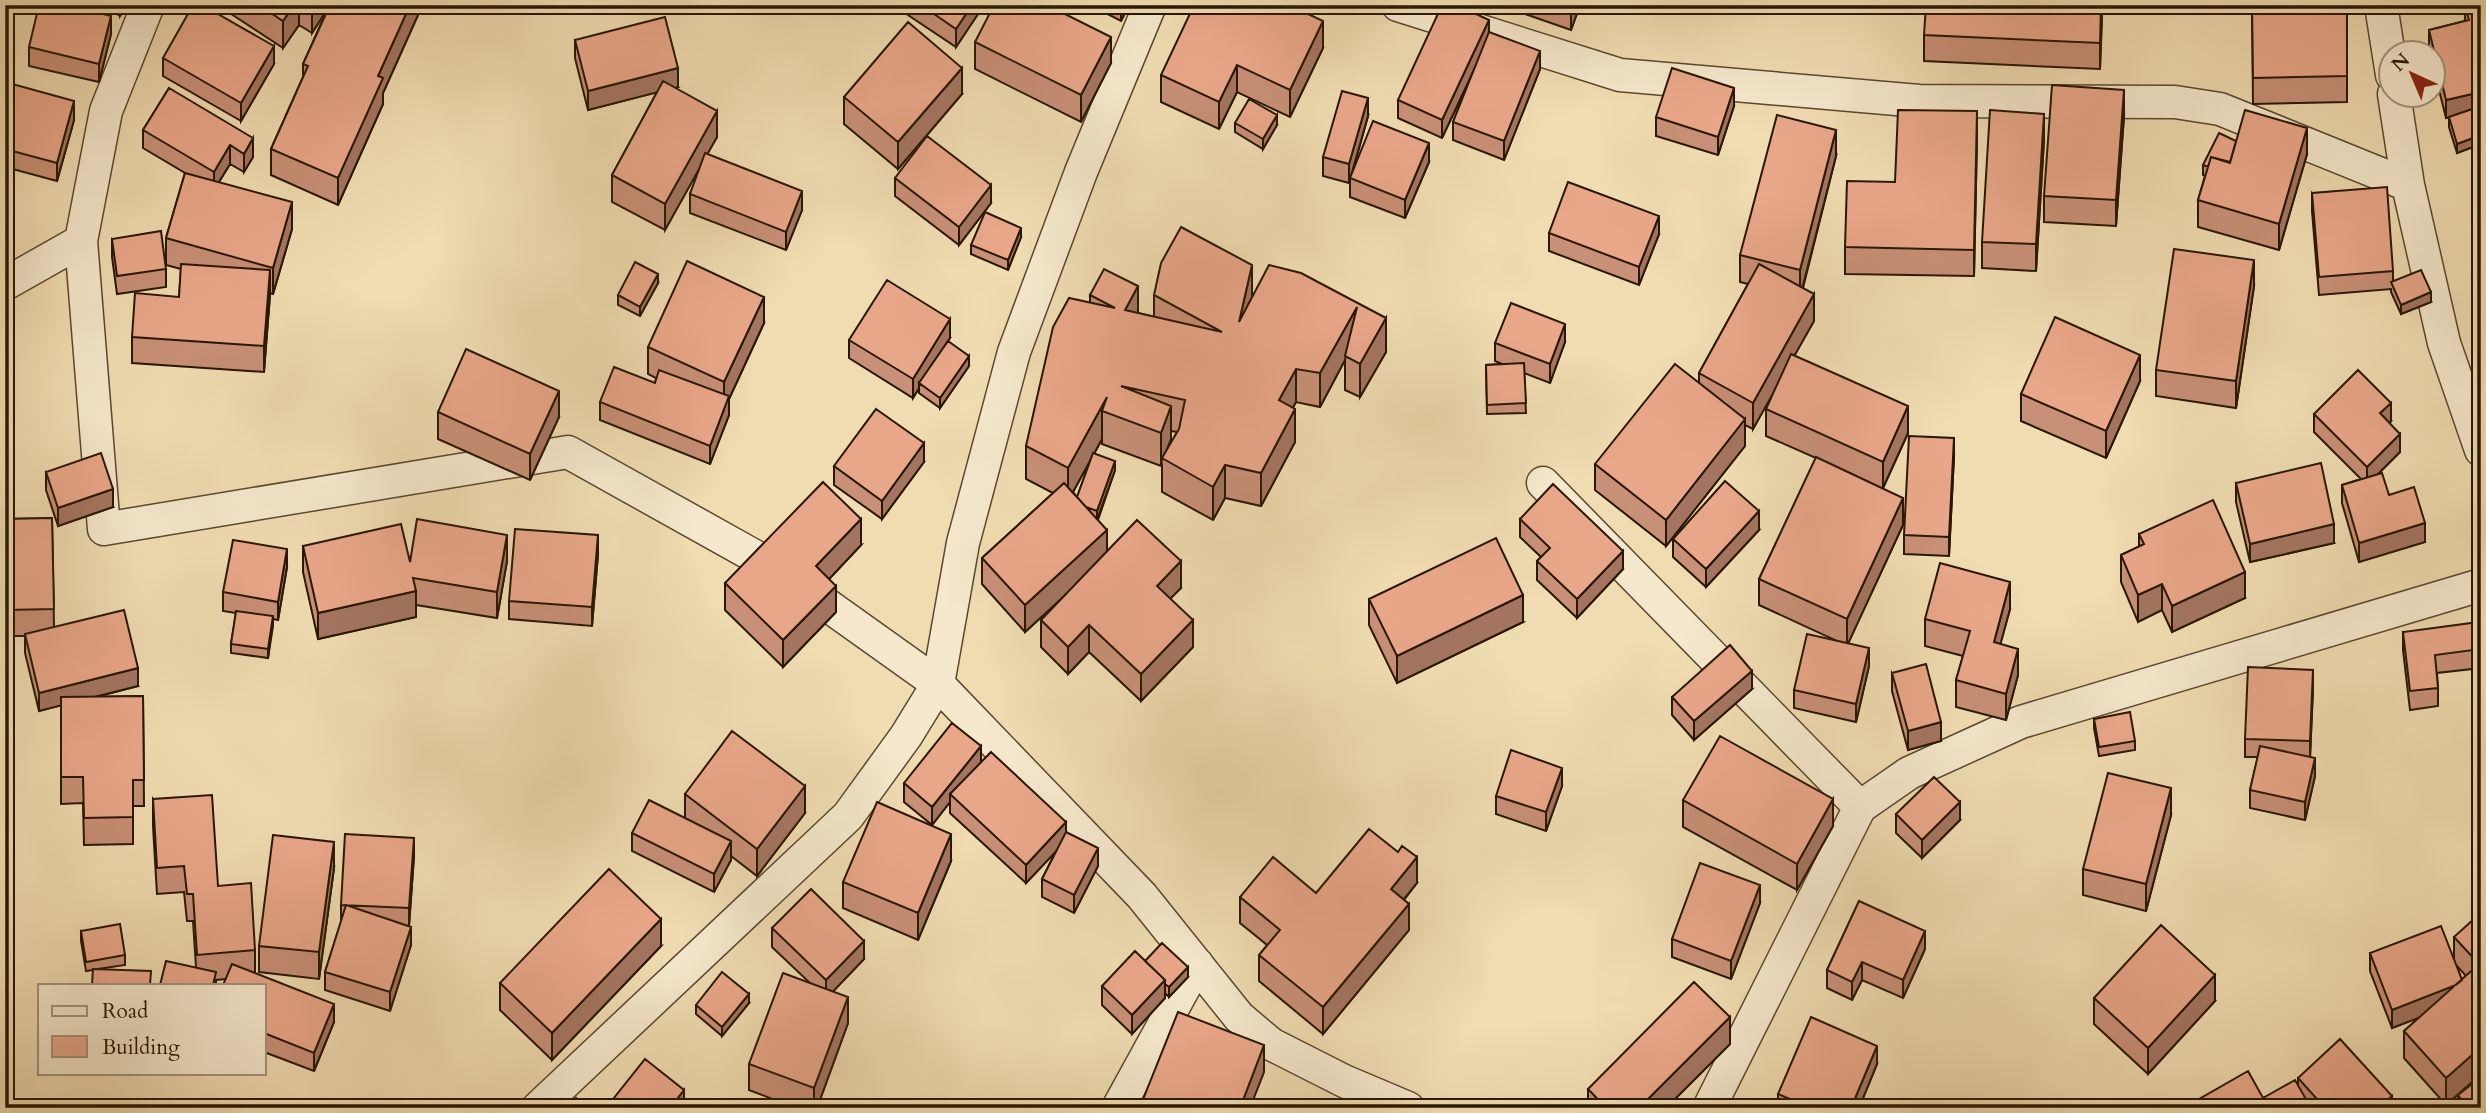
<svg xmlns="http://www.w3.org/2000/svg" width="2486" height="1113" font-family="Cardo,serif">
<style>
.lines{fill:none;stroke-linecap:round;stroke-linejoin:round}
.street-casing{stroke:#5a482e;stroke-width:35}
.street{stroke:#f5e8cc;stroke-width:32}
.wall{fill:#c89076;stroke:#281702;stroke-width:2;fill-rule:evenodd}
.shaded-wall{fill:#a37560;stroke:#281702;stroke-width:2}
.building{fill:#e9a789;stroke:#281702;stroke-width:2}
</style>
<rect width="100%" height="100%" fill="#f0dcb1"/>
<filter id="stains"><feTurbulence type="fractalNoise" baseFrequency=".00286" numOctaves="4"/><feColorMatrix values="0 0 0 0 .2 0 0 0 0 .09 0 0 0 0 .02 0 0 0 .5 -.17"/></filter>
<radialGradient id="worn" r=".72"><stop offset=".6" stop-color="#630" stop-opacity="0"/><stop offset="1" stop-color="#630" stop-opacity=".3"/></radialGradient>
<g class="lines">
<defs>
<path id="street" d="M148,5L106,111L81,241L104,529L568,452L774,567L938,684L1142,896L1239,1017L1271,1044L1344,1081L1408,1108
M1398,5L1620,75L1919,101L2175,102L2220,109L2408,185
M2381,5L2392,75
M2394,94L2408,185L2444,343L2481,450
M5,284L81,241
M1543,483L1860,807
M538,1108L848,816L906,736L938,684L963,543L1014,352L1081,172L1150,5
M1118,1108L1197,964
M1709,1108L1860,807L1909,773L2021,722L2481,585"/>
</defs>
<!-- street casing -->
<use href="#street" class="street-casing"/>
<!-- street -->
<use href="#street" class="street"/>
</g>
<!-- wall -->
<path class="wall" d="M101,5H127L120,16Z
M418,5V15L383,93V104L338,205L271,175V149L303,77V64L328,8L312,33L299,25L283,48L219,6Z
M650,5H665V8Z
M893,5H982V8L956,47Z
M1090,5H1129L1121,21Z
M1499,5H1580L1571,30Z
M2102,5L2100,69L1924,61V35Z
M2252,5H2347V102L2253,104Z
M2481,5V144L2457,153L2449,127V118H2446L2433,66V52H2430L2429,48V30L2465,21V6Z
M1489,32L1540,69L1504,160L1453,140V122L1472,75L1442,138L1398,118V100Z
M111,34L99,82L29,66V47Z
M575,40L678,87L675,88L717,137L707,154L802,210L786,250L690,213V194L700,167L665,230L612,202V175L657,92L588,110L575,58Z
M975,42L1111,63L1081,122L975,69Z
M1323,48L1290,117L1237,92L1219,129L1161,102V75Z
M163,58L274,64L241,121L163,76Z
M5,82L74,120L57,181L5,167Z
M169,88L253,157L244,172L230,164L219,182L292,229L273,294L270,293L264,372L132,363V337L179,297L181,269L166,265V238L185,173L143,148V130Z
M962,94L898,169L844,124V97Z
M1734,106L1718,155L1656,136V117Z
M1368,116L1352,174L1429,162L1405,218L1350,197V180L1349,183L1323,176V157Z
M2124,116L2116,226L2044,222V196Z
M1235,123L1277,125L1263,149L1235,132Z
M1977,137L1974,276L1845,274V247L1895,182Z
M2044,140L2036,271L1982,268V242Z
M2236,141L2307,154L2279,250L2198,227V200L2205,176L2203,175V165Z
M1836,156L1803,288L1814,321L1794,356L1908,433L1883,488L1903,525L1848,643L1869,666L1856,722L1794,708V690L1835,640L1759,605V579L1816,458L1766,436V409L1774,391L1753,429L1745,425V446L1666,546L1595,490V464L1699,383V373L1748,284L1740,282V255Z
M895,178L991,203L959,245L895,196Z
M2312,193L2393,271V282L2431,302L2401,314L2391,292V289L2319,295L2312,211Z
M1549,233L1659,234L1639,285L1549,251Z
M1021,237L1008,270L971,254V245Z
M112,239L166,269V287L117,294L112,257Z
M658,283L640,316L618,305V295Z
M2254,286L2236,408L2156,396V370Z
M1090,295L1138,313L1154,317V295L1252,297L1386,352L1360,397L1345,390V360L1320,407L1296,402L1293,407L1295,442L1261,506L1225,498L1213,520L1162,492V463L1161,466L1102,444V439L1094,454L1115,470L1098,520L1107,551L1181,588L1170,598L1193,647L1141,701L1089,652L1068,674L1041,647V620L1059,601L1025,632L982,584V558L1053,493L1026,479V446L1090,303ZM1171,431L1177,432L1167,450L1171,439ZM1090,461L1077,497L1073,492Z
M764,323L729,399V415L710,464L600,420V402L655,383L656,378L648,374V347Z
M950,338L944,346L969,366L940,408L919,393V388L913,398L849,358V340Z
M1565,342L1550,383L1524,373L1526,413L1487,414L1486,365L1502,364L1495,361V343Z
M2140,381L2106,458L2021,421V394Z
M438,412L559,417L530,480L438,439Z
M2314,414L2391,421L2389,423L2400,452L2378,474L2389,495L2425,542L2359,562L2342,503V485L2361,479L2314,432Z
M1954,456L1949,556L1904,554V535Z
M924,462L882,519L834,485V466Z
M46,472L113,507L58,526L46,490Z
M2236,483L2334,543L2250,562L2236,502Z
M52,518L54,627L138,686L96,697L143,696L144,806H133V844L84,845L83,803L61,804V705L39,711L25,653V636H5V519Z
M1520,519L1623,569L1577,618L1537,580V561L1541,557L1520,537Z
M1759,530L1706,587L1673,557V539Z
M2139,534L2245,598L2172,632L2162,610L2138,622L2121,582V555L2139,547Z
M861,545L829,579L836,612L783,667L725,610V583Z
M303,546L410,562L507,561L497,618L416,605V617L318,639L303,572Z
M598,554L592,626L509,619V601Z
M287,567L278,620L273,619L268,658L231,653V644L236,613L223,611V592Z
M1369,599L1523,622L1397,683L1369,625Z
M2010,609L2000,644L2018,675L2006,720L1956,707V680L1963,656L1925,646V619Z
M2403,632L2481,644V668L2437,673L2438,688V706L2410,710L2403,650Z
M1892,673L1941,741L1908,750L1892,691Z
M2313,688L2310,757L2315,776L2305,820L2250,808V790L2258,757H2245V739Z
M1752,689L1694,740L1672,715V697Z
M2094,719L2135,741V750L2099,756L2094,728Z
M981,762L1066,832L1098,866L1074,913L1042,897V879L1056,851L1026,883L950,813V802L932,825L904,802V783Z
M1562,786L1546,831L1496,814V796Z
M685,794L805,813L757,876L731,856V860L714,892L632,851V833L685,818Z
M153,799L218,886L255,950V973L334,1022L314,1071L264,1052V985L226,979L216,980V985L196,967L193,921H187L184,892L157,894L153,826Z
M1683,800L1833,826L1797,890L1683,827Z
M1896,814L1960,820L1922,858L1896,833Z
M2171,815L2146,911L2083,895V869Z
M414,856L409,926L411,945L390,1011L325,990V972L341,922V905Z
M951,861L918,940L843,908V882Z
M334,868L319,979L259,972V946Z
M1417,883L1404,900L1409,930L1323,1034L1259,981V955L1267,945L1240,923V897L1316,893Z
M1859,901L1925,949L1903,998L1862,980L1852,1000L1827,988V970Z
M1760,903L1731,979L1672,957V939Z
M2481,921V1074L2446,1105L2404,1058V1031L2420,1017L2392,1028L2370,971V953L2454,960V937ZM2456,965L2466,976L2462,980Z
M772,928L864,959L833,991L848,1023L817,1108H796L749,1090V1064L810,983L772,947Z
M81,931L125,955V965L98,969L151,985L93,970L86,971L81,941Z
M661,946L552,1060L500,1010V983Z
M1145,961L1188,977L1169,997L1165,993V998L1132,1034L1102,1005V986Z
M2094,998L2215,1001L2148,1074L2094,1024Z
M749,1003L722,1036L696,1014V1005Z
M1730,1044L1666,1108H1588V1089Z
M1877,1064L1859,1108H1778V1094Z
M2298,1078L2392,1108H2187V1106L2263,1098L2298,1084Z
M2458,1095L2481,1108H2458Z"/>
<!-- shaded-wall -->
<path class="shaded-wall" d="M121,5H127L120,16V7Z
M294,5H299V25L283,48V21Z
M313,5H330L312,33V7Z
M410,5H418V15L383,93V104L338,205V178L378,76Z
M972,5H982V8L956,47V29Z
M1121,5H1129L1121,21Z
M1573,5H1580L1571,30V12Z
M2101,5L2102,19L2100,69V43Z
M111,16V34L99,82V64Z
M1489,20V38L1442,138V120Z
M1323,21V48L1290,117V90Z
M1111,37V63L1081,122V95Z
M274,46V64L241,121V103Z
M1540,51V69L1504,160V141Z
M1237,65V92L1219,129V102Z
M678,68V87L588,110V91Z
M962,68V94L898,169V142Z
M1734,88V106L1718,155V137Z
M2124,90V116L2116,226V200Z
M2481,92V110L2446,118V100Z
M1368,98V116L1349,183V164Z
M74,101V120L57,181V163Z
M717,111V137L665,230V204Z
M1977,111V137L1974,276V250Z
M2044,114V140L2036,271V244Z
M1277,115V125L1263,149V139Z
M2307,128V154L2279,250V224Z
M1836,130V156L1800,297V270Z
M2481,135V144L2457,153V144Z
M253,138V157L244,172V154Z
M1429,143V162L1405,218V200Z
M230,145V164L214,190V172Z
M991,185V203L959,245V227Z
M802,191V210L786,250V232Z
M292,202V229L273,294V268Z
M1659,216V234L1639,285V267Z
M1021,228V237L1008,270V260Z
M2254,260V286L2236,408V381Z
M1252,265V298L1239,322Z
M270,270V296L264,372V346Z
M658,274V283L640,316V307Z
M1138,286V319L1125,310Z
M2431,292V302L2401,314V305Z
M1814,294V321L1753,429V403Z
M764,297V323L729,399V415L710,464V446L724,409V382Z
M1357,307L1345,360L1320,407V373Z
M1386,318V352L1360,397V364Z
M950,319V338L921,385L919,383V388L913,398V379Z
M1565,324V342L1550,383V364Z
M2140,355V381L2106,458V431Z
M969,356V366L940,408V398Z
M1296,369V402L1279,433V400Z
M559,391V417L530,480V454Z
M1107,397L1102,411V439L1068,501V468Z
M2391,403V421L2380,432V413Z
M1171,406V439L1163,459L1162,458L1161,466V433Z
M1908,406V433L1883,488V462Z
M1295,409V442L1261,506V473Z
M1745,419V446L1666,546V520Z
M2400,434V452L2367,485V467Z
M1954,438V456L1949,556V537Z
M924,443V462L882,519V501Z
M1115,461V470L1097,520V511Z
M1225,465V498L1213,520V487Z
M113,489V507L58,526V508Z
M1903,498V525L1847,646V619Z
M1759,511V530L1706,587V569Z
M861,519V545L816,593V566Z
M2425,523V542L2359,562V543Z
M2334,524V543L2250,562V544Z
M1107,530V557L1025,632V605Z
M507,535V561L497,618V592Z
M598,535V554L592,626V607Z
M287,549V567L278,620V602Z
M1623,551V569L1577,618V599Z
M1181,561V588L1157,612V586Z
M2245,572V598L2172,632V606Z
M2010,582V609L1994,668V642Z
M2162,584V610L2138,622V595Z
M836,586V612L783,667V640Z
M416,591V617L318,639V613Z
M1523,595V622L1397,683V656Z
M273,616V626L268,658V649Z
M1193,620V647L1141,701V674Z
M1089,625V652L1068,674V647Z
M1869,648V666L1856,722V704Z
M2018,649V675L2006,720V694Z
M138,668V686L39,711V693Z
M2313,670V688L2310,759V741Z
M1752,671V689L1694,740V721Z
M1941,722V741L1908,750V731Z
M981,746V764L950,794V802L932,825V807Z
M2315,758V776L2305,820V802Z
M1562,768V786L1546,831V812Z
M805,786V813L757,876V849Z
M2171,788V815L2146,911V884Z
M1833,799V826L1797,890V864Z
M1960,802V820L1922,858V840Z
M1066,822V841L1026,883V865Z
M951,834V861L918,940V913Z
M414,838V856L409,926V908Z
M731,841V860L714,892V874Z
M334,842V868L319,979V952Z
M1098,848V866L1074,913V895Z
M1417,857V883L1391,915V889Z
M1760,885V903L1731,979V961Z
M1409,904V930L1323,1034V1007Z
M661,919V946L552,1060V1033Z
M411,927V945L390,1011V992Z
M1925,931V949L1903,998V980Z
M864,941V959L826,999V980Z
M1862,962V980L1852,1000V982Z
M1188,967V977L1169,997V987Z
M2215,975V1001L2148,1074V1048Z
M1165,980V998L1132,1034V1015Z
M2463,982V1001L2392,1028V1010Z
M749,994V1003L722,1036V1027Z
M848,997V1023L817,1108H814V1088Z
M334,1004V1022L314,1071V1053Z
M1730,1017V1044L1666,1108H1639Z
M1264,1045V1072L1250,1108H1240Z
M1877,1046V1064L1859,1108H1851Z
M2481,1047V1074L2446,1105V1078Z
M684,1090V1108H670Z
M2392,1096V1108H2379Z"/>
<!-- building -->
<path class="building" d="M39,5H68L111,16L99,64L29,47Z
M193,5H202L274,46L241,103L163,58Z
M259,5H294L283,21Z
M330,5H410L378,76L383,78L338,178L271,149L308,66L303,64Z
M921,5H972L956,29Z
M994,5H1047L1111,37L1081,95L975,42Z
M1194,5H1289L1323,21L1290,90L1237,65L1219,102L1161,75Z
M1442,5H1457L1489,20L1442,120L1398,100Z
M1551,5H1573L1571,12Z
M1926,5H2101L2100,43L1924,35Z
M2252,5H2347V76L2253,78Z
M2468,5H2481V92L2446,100L2429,30L2469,20L2465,6Z
M665,17L678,68L588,91L575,40Z
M908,22L962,68L898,142L844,97Z
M1489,32L1540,51L1504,141L1453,122Z
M1672,68L1734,88L1718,137L1656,117Z
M663,81L717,111L665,204L612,175Z
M5,82L74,101L57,163L5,149Z
M2052,85L2124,90L2116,200L2044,196Z
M169,88L253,138L244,154L230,145L214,172L143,130Z
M1342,91L1368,98L1349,164L1323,157Z
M1249,99L1277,115L1263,139L1235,123Z
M2481,106V135L2457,144L2449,117Z
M1898,110L1977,111L1974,250L1845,247L1847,181L1895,182Z
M1990,110L2044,114L2036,244L1982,242Z
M2245,110L2307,128L2279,224L2198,200L2211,157L2230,163Z
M1777,115L1836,130L1800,270L1740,255Z
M1373,121L1429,143L1405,200L1350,178Z
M2219,133L2236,141L2230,162L2211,157L2208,167L2203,165Z
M927,136L991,185L959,227L895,178Z
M705,153L802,191L786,232L690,194Z
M185,173L292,202L273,268L166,238Z
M1568,182L1659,216L1639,267L1549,233Z
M2387,187L2393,271L2319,277L2312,193Z
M985,212L1021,228L1008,260L971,245Z
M1181,227L1252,265L1239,322L1269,265L1301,273L1386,318L1360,364L1345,356L1357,307L1320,373L1296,369L1279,400L1295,409L1261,473L1225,465L1213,487L1162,458L1179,429L1185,400L1121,386L1171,406L1161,433L1102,411L1107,397L1068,468L1026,446L1053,327L1069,298L1115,308L1090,295L1104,269L1138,286L1125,310L1222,332L1154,295L1161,263Z
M161,231L166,269L117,276L112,239Z
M2174,249L2254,260L2236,381L2156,370Z
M687,261L764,297L724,382L648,347Z
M635,262L658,274L640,307L618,295Z
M181,264L270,270L264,346L132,337L135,293L179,297Z
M1759,264L1814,294L1753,403L1699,373Z
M2421,270L2431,292L2401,305L2391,282Z
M887,280L950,319L913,379L849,340Z
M1511,303L1565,324L1550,364L1495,343Z
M2055,317L2140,355L2106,431L2021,394Z
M948,341L969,356L940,398L919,383Z
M466,349L559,391L530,454L438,412Z
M1791,354L1908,406L1883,462L1766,409Z
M1524,363L1526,403L1487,405L1486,365Z
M1675,364L1745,419L1666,520L1595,464Z
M614,367L655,383L659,370L729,396L710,446L600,402Z
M2358,370L2391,403L2380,413L2400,434L2367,467L2314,414Z
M876,409L924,443L882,501L834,466Z
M1909,436L1954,438L1949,537L1904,535Z
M101,453L113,489L58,508L46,472Z
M1093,453L1115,461L1097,511L1086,507L1077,497Z
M1816,457L1903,498L1847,619L1759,579Z
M2321,463L2334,524L2250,544L2236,483Z
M2382,473L2389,495L2414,487L2425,523L2359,543L2342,485Z
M1725,481L1759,511L1706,569L1673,539Z
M823,482L861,519L816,566L836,586L783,640L725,583Z
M1064,483L1107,530L1025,605L982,558Z
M1553,484L1623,551L1577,599L1537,561L1550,548L1520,519Z
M2213,500L2245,572L2172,606L2162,584L2138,595L2121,555L2144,544L2139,534Z
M52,518L54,609L5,610V519Z
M417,519L507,535L497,592L413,578L416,591L318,613L303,546L401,524L410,562Z
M1137,520L1181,561L1157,586L1193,620L1141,674L1089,625L1068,647L1041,620Z
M515,529L598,535L592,607L509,601Z
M1496,538L1523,595L1397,656L1369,599Z
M233,540L287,549L278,602L223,592Z
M1940,563L2010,582L1994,642L2018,649L2006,694L1956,680L1970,631L1925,619Z
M124,610L138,668L39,693L25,634Z
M236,611L273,616L268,649L231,644Z
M2479,622L2481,649L2435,655L2438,688L2410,691L2403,632Z
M1807,634L1869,648L1856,704L1794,690Z
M1730,645L1752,671L1694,721L1672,697Z
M1926,664L1941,722L1908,731L1892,673Z
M2248,667L2313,670L2310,741L2245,739Z
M143,696L144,780H133V817L84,818L83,777H61V697Z
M2130,712L2135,741L2099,747L2094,719Z
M952,723L981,746L932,807L904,783Z
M732,731L805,786L757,849L685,794Z
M1720,736L1833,799L1797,864L1683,800Z
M2260,746L2315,758L2305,802L2250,790Z
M1511,750L1562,768L1546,812L1496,796Z
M991,752L1066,822L1026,865L950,794Z
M2108,773L2171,788L2146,884L2083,869Z
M1934,777L1960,802L1922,840L1896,814Z
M212,795L218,886L251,883L255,950L197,955L193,894H187L184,866L157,868L153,799Z
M649,800L731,841L714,874L632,833Z
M877,802L951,834L918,913L843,882Z
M1369,829L1398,852L1402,846L1417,857L1391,889L1409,904L1323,1007L1259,955L1280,930L1240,897L1273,857L1316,893Z
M1066,832L1098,848L1074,895L1042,879Z
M345,834L414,838L409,908L341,905Z
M273,835L334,842L319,952L259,946Z
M1700,863L1760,885L1731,961L1672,939Z
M609,869L661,919L552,1033L500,983Z
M811,889L864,941L826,980L772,928Z
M1859,901L1925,931L1903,980L1862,962L1852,982L1827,970Z
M346,905L411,927L390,992L325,972Z
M2476,917L2481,921V1047L2446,1078L2404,1031L2479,964L2454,937Z
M120,924L125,955L86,962L81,931Z
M2161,925L2215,975L2148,1048L2094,998Z
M2441,926L2462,980L2456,985L2392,1010L2370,953Z
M1162,943L1188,967L1169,987L1165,984V980L1145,961Z
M1135,951L1165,980L1132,1015L1102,986Z
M166,961L216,972L213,985H160Z
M232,964L334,1004L314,1053L264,1033V985H223Z
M93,969L151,971L150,985H92Z
M722,972L749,994L722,1027L696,1005Z
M783,973L848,997L814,1088L749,1064Z
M1694,982L1730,1017L1639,1108H1606L1588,1089Z
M1178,1012L1264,1045L1240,1108H1143L1140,1107Z
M1811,1017L1877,1046L1851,1108H1811L1778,1094Z
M2340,1039L2392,1096L2379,1108H2325L2298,1078Z
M645,1059L684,1090L670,1108H606Z
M2248,1071L2263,1098L2295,1080L2311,1108H2188L2187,1106Z
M2481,1077V1108H2468L2458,1095Z
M576,1098L586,1108H567Z
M236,1102L305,1105V1108H235Z
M90,1105L109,1108H89Z"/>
<!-- margin -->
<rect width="2486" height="1113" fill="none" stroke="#f0dcb1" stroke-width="28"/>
<rect x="7" y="7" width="2472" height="1099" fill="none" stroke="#281702" stroke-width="3.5"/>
<rect x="14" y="14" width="2458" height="1085" fill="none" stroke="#281702" stroke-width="2"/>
<!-- legend -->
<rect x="38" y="984" width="228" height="91" fill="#f5e8cc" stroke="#a3947b" stroke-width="2"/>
<rect x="52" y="1006" width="35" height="10" fill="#f5e8cc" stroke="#a3947b" stroke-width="2"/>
<text x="102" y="1018" font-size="21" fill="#281702">Road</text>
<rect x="52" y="1036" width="35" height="21" fill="#e9a789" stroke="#a3947b" stroke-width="2"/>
<text x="102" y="1054" font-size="21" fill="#281702">Building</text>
<!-- north arrow -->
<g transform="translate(2412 74) rotate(316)"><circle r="33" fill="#f5e8cc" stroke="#a3947b" stroke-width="2"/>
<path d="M0-5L12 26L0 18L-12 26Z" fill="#8f2418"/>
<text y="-10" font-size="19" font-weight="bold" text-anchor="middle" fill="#281702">N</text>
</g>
<rect width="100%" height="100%" filter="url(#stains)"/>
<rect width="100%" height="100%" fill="url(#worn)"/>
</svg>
